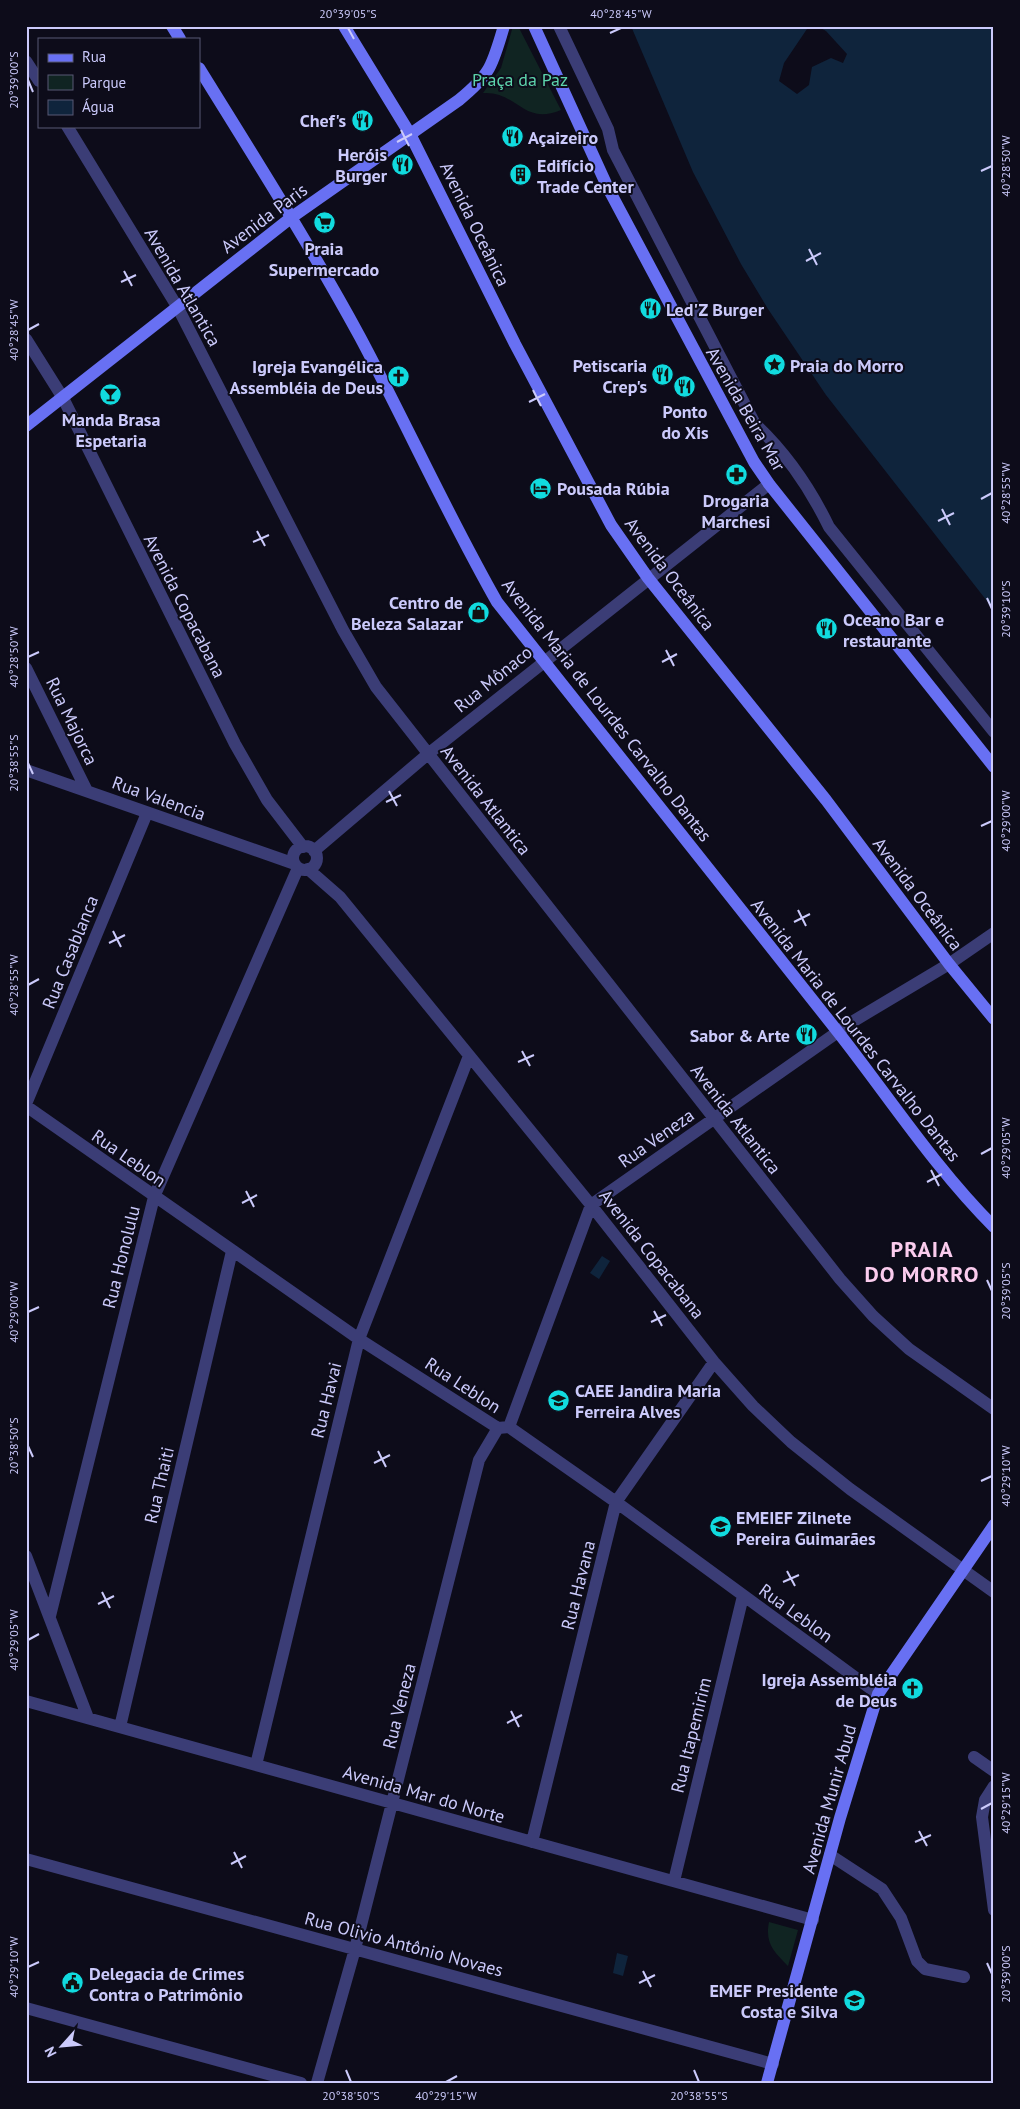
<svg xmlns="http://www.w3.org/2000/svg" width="1020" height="2109" font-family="'PT Sans',sans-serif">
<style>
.green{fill:#102422}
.water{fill:#0f243c}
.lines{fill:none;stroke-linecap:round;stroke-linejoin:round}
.street{stroke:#3b3d76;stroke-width:12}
.secondary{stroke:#6870f3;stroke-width:12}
.ticks{fill:none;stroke:#cbcafb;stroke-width:2}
.labels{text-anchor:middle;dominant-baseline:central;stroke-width:4;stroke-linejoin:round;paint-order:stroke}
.park-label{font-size:18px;fill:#5dd4ac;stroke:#0d0c1a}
.poi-label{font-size:18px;font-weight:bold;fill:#cbcafb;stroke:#0d0c1a;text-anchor:start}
.street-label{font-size:18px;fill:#cbcafb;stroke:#0d0c1a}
.district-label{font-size:22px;font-weight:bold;letter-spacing:1px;fill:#fbccee;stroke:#0d0c1a}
.neatline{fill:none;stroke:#cbcafb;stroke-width:2}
.ticks-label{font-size:12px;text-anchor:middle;fill:#cbcafb}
</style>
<rect width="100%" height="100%" fill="#0d0c1a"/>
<!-- green -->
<path class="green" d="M513,26H518L561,110C522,126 518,91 483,93L501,68Z
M769,1922L798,1930L788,1966C773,1951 765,1943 769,1922Z"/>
<!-- water -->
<path class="water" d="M631,26H809L784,63L779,81L797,94L809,85L812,67L831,58L843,63L847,54L826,31L817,26H994V610L826,395L768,309L741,264L693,172Z
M602,1256L610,1261L599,1279L590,1273Z
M617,1953L628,1956L623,1976L613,1973Z"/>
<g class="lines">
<!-- street -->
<path class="street" d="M559,26L608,129L613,150L755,424C785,452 811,490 829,527L994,732
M26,61L39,81
M67,126L178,308L343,630L376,687L840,1279L873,1316L909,1349L994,1409
M26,339L63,398L235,744L267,800L303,847
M26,668L86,789
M26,770L295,864
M293 858a12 12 0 1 1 24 0a12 12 0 1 1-24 0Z
M314,851L428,754L769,484
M308,869L340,897L591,1205L714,1362L753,1406L791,1442L850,1489L994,1592
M26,1104L147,813
M26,1106L359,1339L498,1428L509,1427L616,1502L878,1694
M509,1427L591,1205L852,1022L949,964L994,933
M26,1556L88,1718
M50,1616L154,1197L298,868
M26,1701L813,1920
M120,1727L232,1251
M974,1757L994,1771
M256,1765L359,1339L469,1056
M994,1786L985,1800L982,1817L994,1910
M532,1842L616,1502L714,1362
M830,1855L882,1889L901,1918L917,1961L925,1969L964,1977
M26,1859L773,2064
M674,1881L743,1596
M26,2008L301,2083
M317,2083L355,1949L479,1460L498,1428"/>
<!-- secondary -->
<path class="secondary" d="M172,26L180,39
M344,26L410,134L515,344L611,525L648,578L826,800L949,964L994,1019
M534,26L608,188L754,462L769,484L994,767
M199,68C254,157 310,245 360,337C407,425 448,516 497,602L838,1032C889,1097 935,1168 994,1227
M26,426L292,217L459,100C492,73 492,65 504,26
M767,2083L840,1818L878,1694L994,1525"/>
</g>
<!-- ticks -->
<path class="ticks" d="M348,28L354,39M610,33L621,28M28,80L33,92M401,130L409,146M397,142L412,134M981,171L992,166M809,249L817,265M806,261L821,253M124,271L132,286M121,282L136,275M28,330L39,324M533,390L541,406M529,402L545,394M981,499L992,493M942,509L950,525M938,521L954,513M257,531L265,546M253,542L269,535M987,598L992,609M666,650L674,666M28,657L39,652M662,662L677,654M28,763L33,774M389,791L397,806M386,802L401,795M981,826L992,821M798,910L806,926M794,922L810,914M113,931L121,947M109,943L125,935M28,985L39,979M522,1051L530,1066M518,1062L534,1055M981,1154L992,1148M931,1170L939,1186M927,1182L942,1174M246,1191L254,1207M242,1203L257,1195M987,1280L992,1291M654,1311L662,1326M28,1312L39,1307M651,1322L666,1315M28,1446L33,1457M378,1451L386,1467M374,1463L390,1455M981,1481L992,1476M787,1571L795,1586M783,1582L799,1575M102,1592L110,1608M98,1604L114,1596M28,1640L39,1634M511,1711L519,1727M507,1723L522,1715M981,1809L992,1803M919,1831L927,1846M915,1842L931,1835M234,1852L242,1868M231,1864L246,1856M987,1963L992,1974M28,1967L39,1962M643,1971L651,1987M639,1983L655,1975M346,2070L351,2082M694,2070L699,2082M446,2082L457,2076"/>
<!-- icons -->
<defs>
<symbol id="restaurant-disc" viewBox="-11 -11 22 22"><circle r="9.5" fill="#11dbdf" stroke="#0d0c1a"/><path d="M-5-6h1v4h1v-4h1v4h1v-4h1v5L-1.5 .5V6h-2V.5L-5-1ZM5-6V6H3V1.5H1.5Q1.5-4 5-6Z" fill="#111"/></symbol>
<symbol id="building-disc" viewBox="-11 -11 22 22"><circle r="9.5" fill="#11dbdf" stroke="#0d0c1a"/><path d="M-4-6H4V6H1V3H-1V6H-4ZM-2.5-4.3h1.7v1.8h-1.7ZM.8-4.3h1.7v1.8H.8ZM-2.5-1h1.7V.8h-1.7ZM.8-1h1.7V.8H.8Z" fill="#111"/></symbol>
<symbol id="supermarket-disc" viewBox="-11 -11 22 22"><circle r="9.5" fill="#11dbdf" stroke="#0d0c1a"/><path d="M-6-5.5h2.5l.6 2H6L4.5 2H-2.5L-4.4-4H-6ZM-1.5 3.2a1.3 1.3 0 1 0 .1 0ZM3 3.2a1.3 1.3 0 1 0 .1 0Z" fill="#111"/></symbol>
<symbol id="sight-disc" viewBox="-11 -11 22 22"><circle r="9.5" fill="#11dbdf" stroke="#0d0c1a"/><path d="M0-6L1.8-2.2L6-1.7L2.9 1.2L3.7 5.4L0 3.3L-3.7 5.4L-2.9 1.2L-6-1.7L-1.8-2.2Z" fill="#111"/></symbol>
<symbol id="church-disc" viewBox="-11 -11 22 22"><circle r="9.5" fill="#11dbdf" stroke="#0d0c1a"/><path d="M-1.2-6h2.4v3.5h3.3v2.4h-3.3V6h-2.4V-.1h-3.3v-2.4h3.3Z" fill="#111"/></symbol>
<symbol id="bar-disc" viewBox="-11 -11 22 22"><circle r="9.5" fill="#11dbdf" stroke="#0d0c1a"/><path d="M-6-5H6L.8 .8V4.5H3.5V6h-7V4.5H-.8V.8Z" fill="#111"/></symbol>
<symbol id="pharmacy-disc" viewBox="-11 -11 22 22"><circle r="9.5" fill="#11dbdf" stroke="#0d0c1a"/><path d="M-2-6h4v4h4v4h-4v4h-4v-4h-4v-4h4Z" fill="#111"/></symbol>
<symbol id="hotel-disc" viewBox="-11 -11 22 22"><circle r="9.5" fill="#11dbdf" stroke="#0d0c1a"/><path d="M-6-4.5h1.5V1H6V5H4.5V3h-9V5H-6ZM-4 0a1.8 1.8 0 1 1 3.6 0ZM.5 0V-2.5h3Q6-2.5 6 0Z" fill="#111"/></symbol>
<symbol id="shop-disc" viewBox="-11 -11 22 22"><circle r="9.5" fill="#11dbdf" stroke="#0d0c1a"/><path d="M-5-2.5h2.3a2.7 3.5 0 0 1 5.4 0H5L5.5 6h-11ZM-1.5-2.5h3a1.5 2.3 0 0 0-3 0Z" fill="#111"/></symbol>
<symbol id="school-disc" viewBox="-11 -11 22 22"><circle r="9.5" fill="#11dbdf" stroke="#0d0c1a"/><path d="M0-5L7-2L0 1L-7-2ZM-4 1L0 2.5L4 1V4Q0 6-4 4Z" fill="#111"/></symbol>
<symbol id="civic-disc" viewBox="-11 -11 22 22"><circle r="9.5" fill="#11dbdf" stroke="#0d0c1a"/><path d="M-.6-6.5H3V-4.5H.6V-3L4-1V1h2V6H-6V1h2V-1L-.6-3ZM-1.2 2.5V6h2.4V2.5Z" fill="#111"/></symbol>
</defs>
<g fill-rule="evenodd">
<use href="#restaurant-disc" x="350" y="108" width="25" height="25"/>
<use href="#restaurant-disc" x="500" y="124" width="25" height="25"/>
<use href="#restaurant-disc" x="390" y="152" width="25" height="25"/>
<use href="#building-disc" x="508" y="162" width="25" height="25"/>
<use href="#supermarket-disc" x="312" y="210" width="25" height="25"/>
<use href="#restaurant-disc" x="638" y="296" width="25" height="25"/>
<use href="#sight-disc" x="762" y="352" width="25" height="25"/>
<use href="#restaurant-disc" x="650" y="362" width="25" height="25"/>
<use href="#church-disc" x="386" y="364" width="25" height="25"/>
<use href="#restaurant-disc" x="672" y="374" width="25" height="25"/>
<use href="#bar-disc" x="98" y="382" width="25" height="25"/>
<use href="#pharmacy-disc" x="724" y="462" width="25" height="25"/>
<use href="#hotel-disc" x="528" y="476" width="25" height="25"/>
<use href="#shop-disc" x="466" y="600" width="25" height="25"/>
<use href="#restaurant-disc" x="814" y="616" width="25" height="25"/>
<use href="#restaurant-disc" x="794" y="1022" width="25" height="25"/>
<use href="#school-disc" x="546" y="1388" width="25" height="25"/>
<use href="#school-disc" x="708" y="1514" width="25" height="25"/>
<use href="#church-disc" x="900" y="1676" width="25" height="25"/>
<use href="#civic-disc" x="60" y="1970" width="25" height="25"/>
<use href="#school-disc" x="842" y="1988" width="25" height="25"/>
</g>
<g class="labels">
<!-- park labels -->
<g class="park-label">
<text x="520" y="79">Praça da Paz</text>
</g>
<!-- poi labels -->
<g class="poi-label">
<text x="346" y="120" text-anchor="end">Chef's</text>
<text x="528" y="137">Açaizeiro</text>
<text x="387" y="154" text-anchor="end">Heróis<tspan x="387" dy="21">Burger</tspan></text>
<text x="537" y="165">Edifício<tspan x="537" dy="21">Trade Center</tspan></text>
<text x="324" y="248" text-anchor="middle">Praia<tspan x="324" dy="21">Supermercado</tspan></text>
<text x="666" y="309">Led'Z Burger</text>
<text x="647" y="365" text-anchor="end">Petiscaria<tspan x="647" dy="21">Crep's</tspan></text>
<text x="790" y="365">Praia do Morro</text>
<text x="383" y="366" text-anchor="end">Igreja Evangélica<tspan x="383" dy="21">Assembléia de Deus</tspan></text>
<text x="685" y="411" text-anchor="middle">Ponto<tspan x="685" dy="21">do Xis</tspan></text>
<text x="111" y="419" text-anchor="middle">Manda Brasa<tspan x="111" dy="21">Espetaria</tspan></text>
<text x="557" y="488">Pousada Rúbia</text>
<text x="736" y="500" text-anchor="middle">Drogaria<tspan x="736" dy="21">Marchesi</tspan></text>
<text x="463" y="602" text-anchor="end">Centro de<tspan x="463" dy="21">Beleza Salazar</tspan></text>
<text x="843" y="619">Oceano Bar e<tspan x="843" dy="21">restaurante</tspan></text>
<text x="790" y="1035" text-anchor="end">Sabor &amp; Arte</text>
<text x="575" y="1390">CAEE Jandira Maria<tspan x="575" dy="21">Ferreira Alves</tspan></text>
<text x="736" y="1517">EMEIEF Zilnete<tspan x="736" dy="21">Pereira Guimarães</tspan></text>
<text x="897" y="1679" text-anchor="end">Igreja Assembléia<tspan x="897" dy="21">de Deus</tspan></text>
<text x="89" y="1973">Delegacia de Crimes<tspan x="89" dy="21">Contra o Patrimônio</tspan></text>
<text x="838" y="1990" text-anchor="end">EMEF Presidente<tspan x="838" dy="21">Costa e Silva</tspan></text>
</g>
<!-- street labels -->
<g class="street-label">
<text transform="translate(264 218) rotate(-37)">Avenida Paris</text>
<text transform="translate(475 224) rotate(64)">Avenida Oceânica</text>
<text transform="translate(183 287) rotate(60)">Avenida Atlantica</text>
<text transform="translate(746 409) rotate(60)">Avenida Beira Mar</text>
<text transform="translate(670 574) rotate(53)">Avenida Oceânica</text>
<text transform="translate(185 606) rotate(63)">Avenida Copacabana</text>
<text transform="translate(493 679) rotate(-39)">Rua Mônaco</text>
<text transform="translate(607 710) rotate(52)">Avenida Maria de Lourdes Carvalho Dantas</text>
<text transform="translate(72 721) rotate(64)">Rua Majorca</text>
<text transform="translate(159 798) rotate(20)">Rua Valencia</text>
<text transform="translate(486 800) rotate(52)">Avenida Atlantica</text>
<text transform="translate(918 894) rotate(53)">Avenida Oceânica</text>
<text transform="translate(70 952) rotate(-68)">Rua Casablanca</text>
<text transform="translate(856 1030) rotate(52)">Avenida Maria de Lourdes Carvalho Dantas</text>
<text transform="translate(736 1119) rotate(52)">Avenida Atlantica</text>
<text transform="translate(656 1138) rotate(-35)">Rua Veneza</text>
<text transform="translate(129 1158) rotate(35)">Rua Leblon</text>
<text transform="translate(652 1254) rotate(52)">Avenida Copacabana</text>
<text transform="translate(121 1257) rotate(-76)">Rua Honolulu</text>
<text transform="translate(463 1385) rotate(33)">Rua Leblon</text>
<text transform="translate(326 1400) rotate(-76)">Rua Havai</text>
<text transform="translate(159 1485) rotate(-77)">Rua Thaiti</text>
<text transform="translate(578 1585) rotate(-76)">Rua Havana</text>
<text transform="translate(796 1613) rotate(36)">Rua Leblon</text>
<text transform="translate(399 1706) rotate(-76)">Rua Veneza</text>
<text transform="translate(691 1735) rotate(-76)">Rua Itapemirim</text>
<text transform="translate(424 1794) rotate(16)">Avenida Mar do Norte</text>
<text transform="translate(829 1799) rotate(-74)">Avenida Munir Abud</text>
<text transform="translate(404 1944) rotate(15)">Rua Olivio Antônio Novaes</text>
</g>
<!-- district labels -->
<g class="district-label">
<text x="922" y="1249">PRAIA<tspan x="922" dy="25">DO MORRO</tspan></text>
</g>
</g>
<!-- border -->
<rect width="1020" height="2109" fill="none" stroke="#0d0c1a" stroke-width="55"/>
<!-- legend -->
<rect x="38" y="38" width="162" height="90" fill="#0d0c1a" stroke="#595874"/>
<rect x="48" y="54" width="25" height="8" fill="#6870f3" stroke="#595874"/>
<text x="82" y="62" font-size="15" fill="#cbcafb">Rua</text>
<rect x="48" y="75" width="25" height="15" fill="#102422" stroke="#595874"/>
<text x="82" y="88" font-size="15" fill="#cbcafb">Parque</text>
<rect x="48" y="100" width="25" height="15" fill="#0f243c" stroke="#595874"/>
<text x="82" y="112" font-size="15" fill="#cbcafb">Água</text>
<!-- north arrow -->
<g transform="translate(62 2046) rotate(243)" stroke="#0d0c1a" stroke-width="4" paint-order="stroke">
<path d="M0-4L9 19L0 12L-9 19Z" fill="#cbcafb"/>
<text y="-8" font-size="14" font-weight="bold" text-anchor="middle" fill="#cbcafb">N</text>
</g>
<rect x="28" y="28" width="964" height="2054" class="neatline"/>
<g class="ticks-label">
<text x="348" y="18">20°39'05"S</text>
<text x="621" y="18">40°28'45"W</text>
<text transform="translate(14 80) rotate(-90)" y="4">20°39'00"S</text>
<text transform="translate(1006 166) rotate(-90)" y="4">40°28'50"W</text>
<text transform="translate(14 330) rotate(-90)" y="4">40°28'45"W</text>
<text transform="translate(1006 493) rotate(-90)" y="4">40°28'55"W</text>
<text transform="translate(1006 609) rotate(-90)" y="4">20°39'10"S</text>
<text transform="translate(14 657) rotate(-90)" y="4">40°28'50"W</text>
<text transform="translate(14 763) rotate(-90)" y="4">20°38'55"S</text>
<text transform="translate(1006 821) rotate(-90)" y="4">40°29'00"W</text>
<text transform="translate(14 985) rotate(-90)" y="4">40°28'55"W</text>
<text transform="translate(1006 1148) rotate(-90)" y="4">40°29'05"W</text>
<text transform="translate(1006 1291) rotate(-90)" y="4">20°39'05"S</text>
<text transform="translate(14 1312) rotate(-90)" y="4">40°29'00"W</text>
<text transform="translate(14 1446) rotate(-90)" y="4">20°38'50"S</text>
<text transform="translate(1006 1476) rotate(-90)" y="4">40°29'10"W</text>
<text transform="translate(14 1640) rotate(-90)" y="4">40°29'05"W</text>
<text transform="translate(1006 1803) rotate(-90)" y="4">40°29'15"W</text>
<text transform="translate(14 1967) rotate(-90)" y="4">40°29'10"W</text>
<text transform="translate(1006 1974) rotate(-90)" y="4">20°39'00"S</text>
<text x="351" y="2100">20°38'50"S</text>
<text x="446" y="2100">40°29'15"W</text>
<text x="699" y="2100">20°38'55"S</text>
</g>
</svg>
